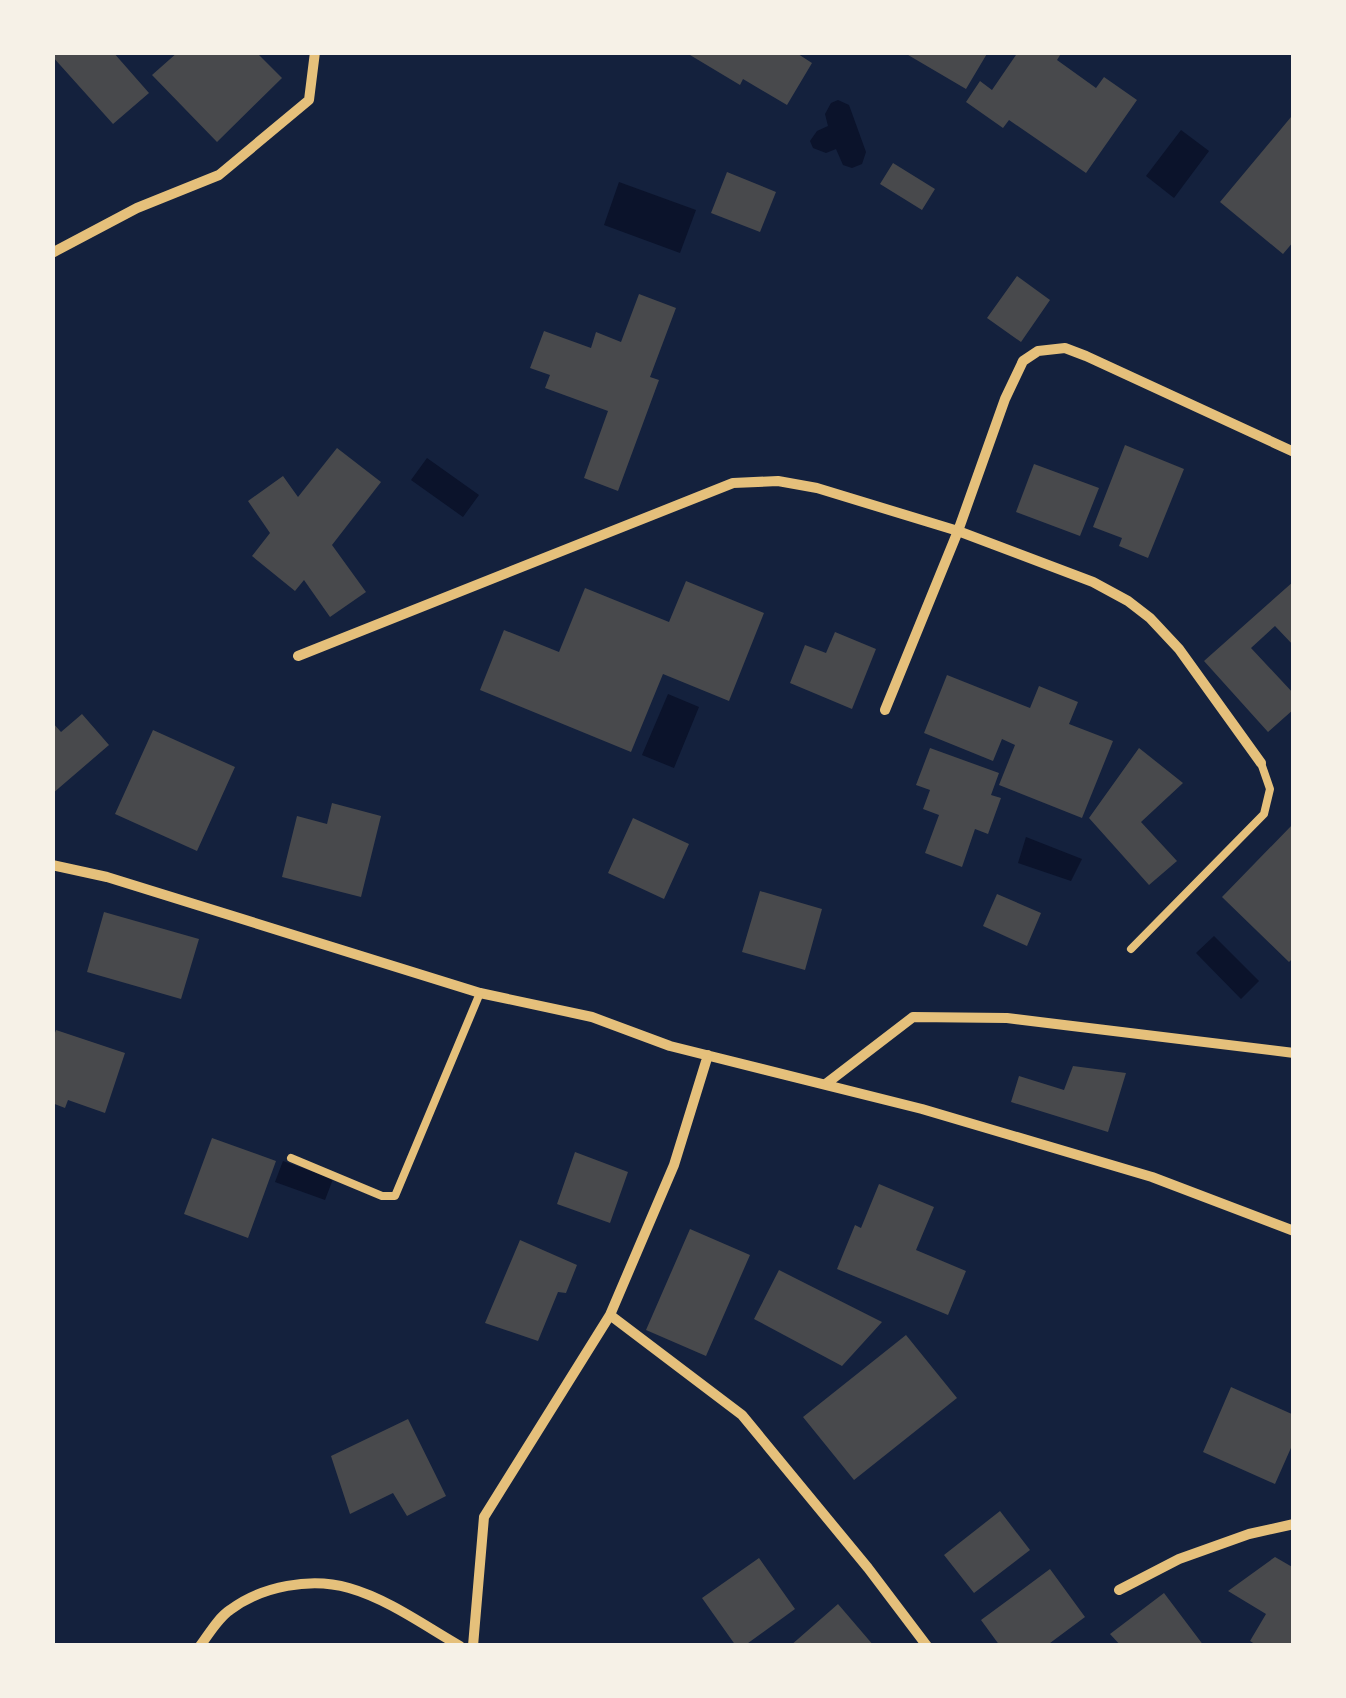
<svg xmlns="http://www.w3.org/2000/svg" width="1346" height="1698" font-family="'Fira Sans Condensed',sans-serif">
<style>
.water{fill:#0b132b}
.building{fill:#48494c}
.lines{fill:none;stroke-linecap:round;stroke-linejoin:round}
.service{stroke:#e5c07b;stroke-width:8}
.minor{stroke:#e5c07b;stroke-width:10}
</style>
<rect width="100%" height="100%" fill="#14213d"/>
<!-- water -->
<path class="water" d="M838,100L849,105L866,152L862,164L852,168L843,165L836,149L826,153L813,148L810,141L817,131L828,126L825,114L831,103Z
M1181,130L1209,151L1174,198L1146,176Z
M619,182L696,210L680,253L604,225Z
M427,458L479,495L463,517L411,480Z
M668,694L699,707L674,768L642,755Z
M1026,837L1082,859L1071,881L1018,863Z
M1214,936L1259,981L1241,999L1196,953Z
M283,1161L333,1179L325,1200L275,1182Z"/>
<!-- building -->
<path class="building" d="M52,52H113L149,93L113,124L52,56Z
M178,52H256L282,78L217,142L152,75Z
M685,52H795L812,63L787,105L743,79L740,85Z
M903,52H988L966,89Z
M1018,52H1062L1057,60L1096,88L1104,77L1137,100L1086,173L1009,120L1003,128L966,102L980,81L992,90Z
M1291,117L1294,119V241L1283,254L1220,202Z
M893,163L935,189L922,210L880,184Z
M727,172L776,192L760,232L711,213Z
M1017,276L1050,300L1021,342L987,318Z
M639,294L676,308L650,377L659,380L618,491L584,478L608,411L545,388L550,375L530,368L544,331L591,348L596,332L621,342Z
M1125,445L1184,469L1148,558L1119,546L1122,538L1093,527Z
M337,448L381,482L332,545L366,592L330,617L304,580L295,591L252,556L270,533L248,501L283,476L298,497Z
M1034,464L1099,488L1080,536L1016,512Z
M686,581L764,613L729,701L663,674L631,752L480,690L504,630L559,652L585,588L669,622Z
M1294,581V646L1275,626L1251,648L1294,694V709L1268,732L1204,661Z
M835,632L876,649L852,709L790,683L805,645L826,653Z
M947,675L1030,708L1039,686L1078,702L1069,724L1113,741L1082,818L999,785L1015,745L1002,739L993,761L924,733Z
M82,714L109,745L52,794V722L61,732Z
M153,730L235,767L197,851L115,814Z
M930,748L999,773L991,795L1001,798L988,834L975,829L962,867L925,853L939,815L923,809L930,790L916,785Z
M1139,748L1183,783L1141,822L1177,861L1149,885L1089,818Z
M332,803L381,816L361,897L282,877L297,816L327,824Z
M633,818L689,844L664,899L608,873Z
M1294,823V957L1289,962L1222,897Z
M760,891L822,909L805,970L742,952Z
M997,894L1041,913L1027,946L983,926Z
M104,912L199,939L181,999L87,972Z
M56,1030L125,1053L105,1113L68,1100L65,1108L52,1103V1041Z
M1073,1066L1126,1073L1108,1132L1011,1102L1019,1076L1064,1090Z
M212,1138L276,1161L248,1238L184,1214Z
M575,1152L628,1172L610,1223L557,1204Z
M879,1184L934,1207L916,1250L966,1271L948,1315L837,1269L855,1225L861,1228Z
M690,1229L750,1255L706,1356L646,1330Z
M520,1240L577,1265L566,1293L558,1292L538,1341L485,1323Z
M779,1270L882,1322L842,1366L754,1319Z
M906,1335L957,1398L854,1480L803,1417Z
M1231,1387L1294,1415V1441L1275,1484L1203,1452Z
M408,1419L446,1496L407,1516L393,1493L350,1514L331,1456Z
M1000,1511L1030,1550L974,1593L944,1555Z
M1275,1557L1294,1568V1646H1258L1250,1641L1266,1614L1228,1591Z
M759,1558L795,1609L744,1646H736L702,1598Z
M1050,1569L1085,1617L1046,1646H1000L981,1620Z
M1164,1593L1204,1646H1121L1110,1634Z
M838,1604L874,1646H790Z"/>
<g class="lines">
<!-- service -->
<path class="service" d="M1131,949L1264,814L1270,789L1261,763
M291,1158L382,1196H395L480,993"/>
<!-- minor -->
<path class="minor" d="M52,253L137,208L219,175L309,100L315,52
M298,656L733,483L778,481L817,488L958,531L1093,582L1128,601L1150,618L1179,649L1261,763
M885,710L958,531L1005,399L1023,361L1038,351L1065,348L1086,356L1294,452
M52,865L107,877L480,993L592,1017L670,1046L922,1109L1152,1177L1294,1231
M827,1083L913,1017L1007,1018L1294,1053
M610,1315L742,1415L868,1568L927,1646
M1119,1590L1179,1559L1249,1534L1294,1524
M200,1646C209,1634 218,1618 230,1610C262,1586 311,1577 349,1588C388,1599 425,1626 460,1646
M473,1646L484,1517L610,1315L674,1165L708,1055"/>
</g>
<!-- border -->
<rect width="1346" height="1698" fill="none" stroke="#f6f1e7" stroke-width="110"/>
</svg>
